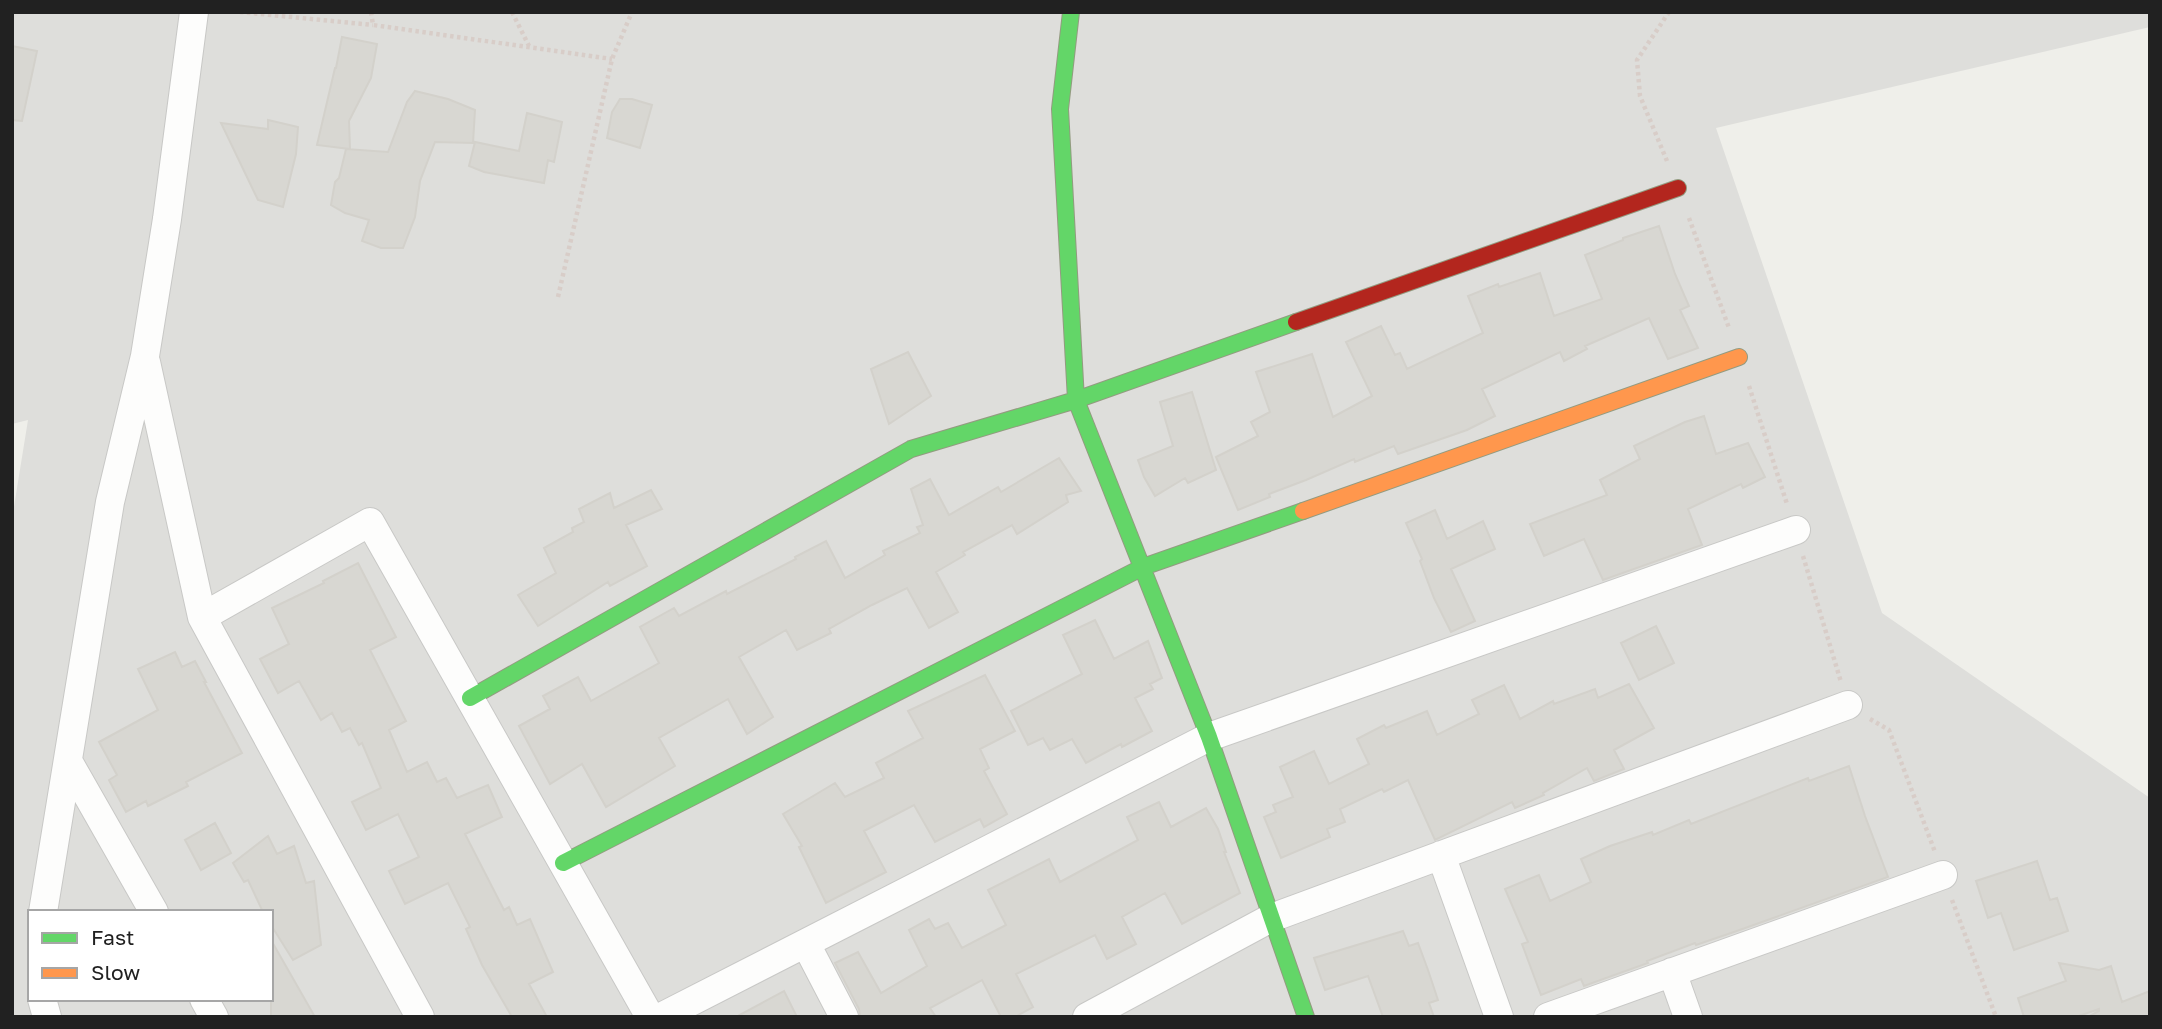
<svg xmlns="http://www.w3.org/2000/svg" width="2162" height="1029" font-family="'Golos Text',sans-serif">
<style>
.residential{fill:#dededb;fill-rule:evenodd}
.building{fill:#d8d7d2;stroke:#d3d1cb;stroke-width:2}
.lines{fill:none;stroke-linecap:round;stroke-linejoin:round}
.street-casing{stroke:#c8c8c6;stroke-width:30}
.fast-casing{stroke:#939b80;stroke-width:18}
.slow-casing{stroke:#939b80;stroke-width:18}
.jam-casing{stroke:#939b80;stroke-width:18}
.path{stroke:#d8cdc8;stroke-width:4.5;stroke-dasharray:3.5 3.5;stroke-linecap:butt}
.street{stroke:#fdfdfc;stroke-width:28}
.fast{stroke:#63d668;stroke-width:16}
.slow{stroke:#ff974d;stroke-width:16}
.jam{stroke:#b3261e;stroke-width:16}
</style>
<rect width="100%" height="100%" fill="#efefea"/>
<!-- residential -->
<path class="residential" d="M12,12H2150V27L1716,128L1882,613L2150,798V1017H12V519L28,420L12,424ZM30,912H271V999H30Z"/>
<!-- building -->
<path class="building" d="M342,37L377,44L371,78L349,121L350,149L317,145L335,68H336Z
M12,46L37,51L22,121L12,120Z
M415,91L448,99L475,110L473,143L435,142L420,181L415,217L403,248H381L362,241L369,220L345,213L331,205L335,182L339,178L346,149L388,152L407,102Z
M620,99H632L652,105L640,148L607,138L612,112Z
M527,113L562,122L554,162L548,160L544,183L484,172L469,166L475,142L519,151Z
M268,120L298,127L296,154L283,207L258,200L221,123L268,129Z
M1659,226L1675,274L1689,306L1680,310L1698,348L1668,359L1649,318L1585,346L1587,349L1564,361L1560,352L1482,389L1495,416L1467,430L1398,454L1394,446L1355,462L1354,459L1306,480L1269,494L1270,497L1238,510L1216,457L1258,436L1251,422L1270,412L1256,372L1312,354L1333,417L1372,396L1346,342L1381,326L1395,355L1400,353L1407,369L1483,333L1468,296L1498,284L1499,287L1540,273L1554,316L1602,299L1585,255L1623,240V238Z
M908,352L931,396L889,424L871,369Z
M1192,392L1216,470L1188,483L1185,478L1155,496L1144,477L1138,460L1173,446L1160,402Z
M1704,416L1716,454L1748,443L1765,477L1743,488L1741,484L1688,509L1702,545L1603,580L1584,539L1544,556L1530,524L1607,495L1600,480L1640,459L1634,446L1685,422Z
M1059,458L1081,491L1066,495L1068,502L1017,534L1012,525L963,552L965,555L936,572L958,612L929,628L907,588L872,605L829,629L831,633L797,650L786,630L739,657L773,717L747,734L728,699L659,738L675,766L606,807L582,764L550,784L519,726L550,709L543,696L578,677L591,701L659,663L640,627L674,608L679,616L726,591L727,594L796,559L795,557L826,541L845,578L885,555L883,551L920,533L917,527L923,525L911,489L930,479L949,515L998,487L1001,492Z
M651,490L662,509L626,525L647,566L610,586L608,582L538,626L518,595L556,573L544,548L573,532L572,528L584,522L579,509L610,493L614,508Z
M1435,510L1447,539L1483,521L1495,549L1451,569L1475,621L1451,632L1434,598L1420,561L1422,559L1406,523Z
M358,563L396,637L370,650L406,721L389,730L407,772L427,762L437,782L446,778L457,798L488,785L502,817L465,834L504,910L509,907L517,925L530,919L553,972L529,984L547,1017H512L482,965L466,929L470,927L448,883L405,904L389,871L419,857L398,814L366,830L352,802L381,788L362,743L359,745L350,728L342,732L332,713L321,720L299,681L278,693L260,659L289,644L272,608L324,583L323,581Z
M1095,620L1114,659L1148,641L1162,678L1150,684L1153,689L1135,698L1152,731L1122,747L1121,744L1086,763L1072,739L1050,750L1043,738L1028,745L1011,711L1082,674L1063,635Z
M1656,626L1674,663L1639,680L1621,643Z
M175,652L182,667L195,661L206,682H204L242,753L186,782L188,786L148,806L146,801L126,812L109,780L117,775L99,742L158,710L138,669Z
M985,675L1015,731L980,749L989,768L984,771L1007,814L984,827L980,819L935,842L914,805L864,831L886,872L826,903L799,847L802,846L783,814L835,783L845,797L884,778L876,763L923,738L908,711Z
M1629,684L1654,728L1614,750L1624,769L1594,781L1587,768L1543,793L1544,795L1515,808L1512,802L1435,840L1408,780L1384,792L1382,789L1340,809L1345,822L1327,829L1330,837L1281,858L1264,817L1276,812L1273,805L1293,797L1280,767L1314,751L1329,784L1369,764L1357,739L1384,725L1386,728L1427,711L1437,735L1479,714L1472,700L1504,685L1520,719L1553,701L1554,704L1595,689L1598,698Z
M1849,766L1865,816L1888,877L1734,932L1696,945L1695,943L1647,961L1648,963L1584,986L1581,979L1541,995L1522,944L1528,942L1505,889L1539,875L1550,901L1591,882L1581,859L1610,846L1652,832L1653,835L1689,820L1691,824L1808,778L1809,781Z
M1159,802L1171,827L1206,808L1218,829L1226,852H1224L1240,893L1182,924L1165,893L1122,917L1136,944L1107,959L1095,935L1016,974L1033,1007L1015,1017H1001L982,980L930,1008L936,1017H860L859,1009L835,963L858,952L881,993L927,966L909,930L929,919L935,929L948,923L962,948L1006,925L988,890L1049,859L1060,882L1138,840L1127,817Z
M215,823L231,853L201,870L185,840Z
M268,836L277,854L294,846L306,883L314,881L321,945L293,960L271,925V912H263L248,880L244,882L233,863Z
M2037,861L2050,900L2057,898L2068,931L2014,950L2001,913L1988,918L1976,881Z
M1403,931L1409,946L1418,943L1428,970L1438,1000L1429,1003L1434,1017H1383L1368,976L1325,990L1314,958Z
M271,940L315,1017H271Z
M2059,963L2099,970L2111,966L2122,1002L2150,991V1017H2088L2099,1011V1009L2076,1017H2024L2018,998L2066,981Z
M784,991L797,1017H736Z"/>
<g class="lines">
<defs>
<path id="street" d="M146,362L202,617L420,1017
M202,617L370,522L650,1017
M68,761L154,912
M1441,855L1499,1017
M43,912L110,502L145,356L167,219L194,12
M806,944L844,1017
M1672,972L1688,1017
M42,999L47,1017
M204,999L214,1017
M661,1017L1209,737L1796,530
M1087,1017L1271,918L1848,705
M1548,1017L1943,875"/>
<path id="fast" d="M1071,12L1060,109L1076,400L1209,737L1306,1017
M470,698L911,449L1076,400L1296,322
M563,863L1143,567L1303,511"/>
<path id="slow" d="M1303,511L1739,357"/>
<path id="jam" d="M1296,322L1678,188"/>
</defs>
<!-- street casing -->
<use href="#street" class="street-casing"/>
<!-- fast casing -->
<use href="#fast" class="fast-casing"/>
<!-- slow casing -->
<use href="#slow" class="slow-casing"/>
<!-- jam casing -->
<use href="#jam" class="jam-casing"/>
<!-- path -->
<path class="path" d="M240,12L373,25
M371,12L373,25L612,59
M512,12L529,46
M1667,161L1640,96L1637,60L1669,12
M1689,218L1729,328
M558,297L612,59L632,12
M1749,386L1787,504
M1803,556L1841,682
M1870,719L1889,730L1935,852
M1952,900L1996,1017"/>
<!-- street -->
<use href="#street" class="street"/>
<!-- fast -->
<use href="#fast" class="fast"/>
<!-- slow -->
<use href="#slow" class="slow"/>
<!-- jam -->
<use href="#jam" class="jam"/>
</g>
<!-- border -->
<rect width="2162" height="1029" fill="none" stroke="#212121" stroke-width="28"/>
<!-- legend -->
<rect x="28" y="910" width="245" height="91" fill="#ffffff" stroke="#a6a6a6" stroke-width="2"/>
<rect x="42" y="933" width="35" height="10" fill="#63d668" stroke="#a6a6a6" stroke-width="2"/>
<text x="91" y="945" font-size="21" fill="#212121">Fast</text>
<rect x="42" y="968" width="35" height="10" fill="#ff974d" stroke="#a6a6a6" stroke-width="2"/>
<text x="91" y="980" font-size="21" fill="#212121">Slow</text>
</svg>
